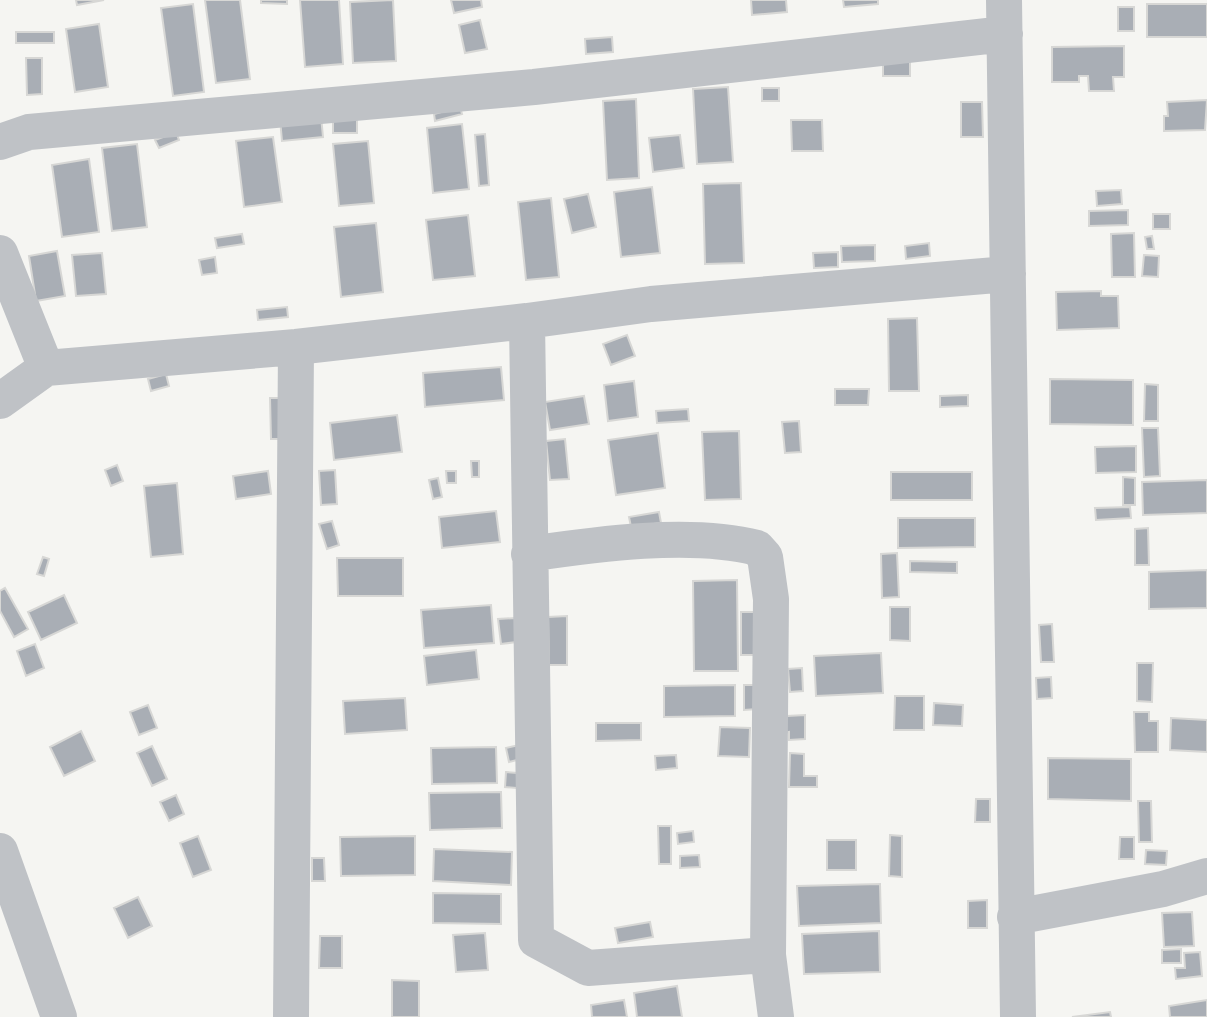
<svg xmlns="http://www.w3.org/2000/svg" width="1207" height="1017" font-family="'DM Sans',sans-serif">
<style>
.building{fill:#a9aeb5;stroke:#d7d7d5;stroke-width:2}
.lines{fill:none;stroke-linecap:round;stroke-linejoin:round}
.minor{stroke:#bfc2c6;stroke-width:36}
</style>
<rect width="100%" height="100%" fill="#f5f5f2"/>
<!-- building -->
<path class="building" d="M76,0H104L77,5Z
M205,0H240L250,79L216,83Z
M261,0H287V4L261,3Z
M300,0H339L343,64L305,67Z
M393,0L396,61L353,63L350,2Z
M451,0H481L482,7L454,13Z
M751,0H786L787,12L752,15Z
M843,0H878V4L844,7Z
M193,4L204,92L173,96L161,8Z
M1147,4H1207V37H1147Z
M1118,7H1134V31H1118Z
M480,20L487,49L465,53L459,25Z
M99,24L108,87L75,92L66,29Z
M16,32H54V43H16Z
M612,37L613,52L586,54L585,39Z
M1124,46V77H1113L1114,91H1089L1088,76H1079V82H1052V47Z
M26,58H42V94L27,95Z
M883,59H910V76H883Z
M728,87L733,162L697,164L693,89Z
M762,88H779V101H762Z
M636,99L639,178L607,180L603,101Z
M1207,100L1205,130L1164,131V116H1168L1167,102Z
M961,102H982L983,137H961Z
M460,107L462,114L435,121L434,114Z
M333,114H357V133H333Z
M321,116L323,137L282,141L280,119Z
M791,120H822L823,151H792Z
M462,124L469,189L433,193L427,128Z
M176,132L179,140L159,148L155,140Z
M485,134L489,185L479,186L475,135Z
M680,135L684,168L653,172L649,138Z
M273,137L282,202L244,207L236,141Z
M368,141L374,203L339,206L333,144Z
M137,144L147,227L112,231L102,148Z
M89,159L99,232L62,237L52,165Z
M741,183L744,263L705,264L703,184Z
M652,187L660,253L621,257L614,192Z
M1121,190L1122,204L1097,206L1096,191Z
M588,194L596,227L572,233L564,199Z
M551,198L559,277L526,280L518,202Z
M1128,210V225L1089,226V211Z
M1153,214H1170V229H1153Z
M468,215L475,276L433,280L426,220Z
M376,223L383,292L341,297L334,227Z
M1134,233L1135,277H1112L1111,234Z
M242,234L244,244L217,248L215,238Z
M1152,236L1154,249H1147L1145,237Z
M929,243L930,256L906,259L905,246Z
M875,245V261L842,262L841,246Z
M57,251L65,296L36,301L29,256Z
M838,252V267L814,268L813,253Z
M102,253L106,294L76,296L72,255Z
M1144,255L1159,256L1158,277L1142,276Z
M215,257L217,273L202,275L199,260Z
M1101,291V296H1118L1119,328L1057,330L1056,292Z
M287,307L288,317L258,320L257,310Z
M917,318L919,391H889L888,319Z
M627,335L635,356L611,365L603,344Z
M501,367L504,400L425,407L423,373Z
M166,374L169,386L151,391L148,379Z
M1050,379L1133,380V425L1050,424Z
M634,381L638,417L608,421L604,385Z
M1145,384L1158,385V421H1144Z
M835,389H869L868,405H835Z
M968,395V406L940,407V396Z
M584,396L589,424L550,430L545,402Z
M270,398H286L287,439H271Z
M688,409L689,421L657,423L656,411Z
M397,415L402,452L334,460L330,423Z
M799,421L801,452L785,453L782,422Z
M1142,428H1158L1160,476L1144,477Z
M739,431L741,499L705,500L702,432Z
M658,433L665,488L616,495L608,440Z
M565,439L569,479L550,480L546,441Z
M1136,446V472L1096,473L1095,447Z
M471,461H479V477H472Z
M117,465L123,481L111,486L105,470Z
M335,470L337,504L321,505L319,471Z
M268,471L271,494L236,499L233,476Z
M446,471H456V483H447Z
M891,472H972V500H891Z
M1123,477L1135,478V505H1123Z
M438,478L442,497L433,499L429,480Z
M1207,480V513L1143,515L1142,482Z
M177,483L183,554L151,557L144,486Z
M1130,507L1131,518L1096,520L1095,508Z
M496,511L500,542L442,548L439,517Z
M659,512L661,523L631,527L629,517Z
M898,518H975V547L898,548Z
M332,521L339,545L327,549L319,524Z
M1148,528L1149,565H1135V529Z
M897,553L899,597L882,598L881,554Z
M43,557L49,559L44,576L37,574Z
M337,558H403V596H338Z
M910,561L957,562V573L910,572Z
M1207,570V608L1149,609V572Z
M737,580L738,671H694L693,581Z
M5,588L28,629L14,637L0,611V591Z
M64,595L77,623L41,640L28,612Z
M491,605L494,643L424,648L421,610Z
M890,607H910V641L890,640Z
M741,612H757V655H741Z
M567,616V665H549L548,617Z
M515,618L517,642L501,644L498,619Z
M1052,624L1054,662H1041L1039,625Z
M35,644L44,668L26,676L17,651Z
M476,650L479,679L427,685L424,656Z
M881,653L883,693L816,696L814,656Z
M1137,663H1153L1152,702L1137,701Z
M802,668L803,691L790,692L788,669Z
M1051,677L1052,698L1037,699L1036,678Z
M735,685V716L664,717V686Z
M744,685H757L758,709L744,710Z
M895,696H924V730H894Z
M405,698L407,730L345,734L343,701Z
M934,703L963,705L962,726L933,725Z
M148,705L157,728L139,735L130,712Z
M1134,712H1149V721H1158V752H1135Z
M805,715V739L789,740V732L782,733L787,716Z
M1171,718L1207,720V752L1170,750Z
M596,723H641V740L596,741Z
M720,727L750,728L749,757L718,756Z
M81,731L95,761L64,776L50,747Z
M519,745L521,759L509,762L506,748Z
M152,746L167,779L152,786L137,753Z
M496,747L497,783L432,784L431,748Z
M790,753L804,754V776H817V787H789Z
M676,755L677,768L656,770L655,756Z
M1048,758L1131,759V801L1048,799Z
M506,772L530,774L528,789L505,787Z
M501,792L502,828L430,830L429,793Z
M176,795L184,814L169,821L160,802Z
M976,799H990V822H975Z
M1138,801H1151L1152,842H1139Z
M658,826H671V864H659Z
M693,831L694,842L678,844L677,833Z
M890,835L902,836V877L889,876Z
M198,836L211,870L193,877L180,843Z
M415,836V875L341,876L340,837Z
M1120,837H1134V859H1119Z
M827,840H856V870H827Z
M434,849L512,852L511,885L433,881Z
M1146,850L1167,851L1166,865L1145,864Z
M699,855L700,867L680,868V856Z
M312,858H324L325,881H312Z
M880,884L881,923L799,926L797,886Z
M433,893L501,894V924L433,923Z
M138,897L152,926L128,938L114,908Z
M987,900V928H968V901Z
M1192,912L1194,946L1164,947L1162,913Z
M650,922L653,937L618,943L615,928Z
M879,931L880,972L804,974L802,934Z
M485,933L488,970L456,972L453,935Z
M320,936H342V968H319Z
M1181,949V963H1162V950Z
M1200,952L1202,976L1176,979L1175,968H1185L1184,953Z
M392,980L419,981V1017H392Z
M677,986L682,1017H637L634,993Z
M624,1000L627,1017H592L591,1005Z
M1207,1000V1017H1170L1169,1006Z
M1110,1012L1111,1017H1072Z"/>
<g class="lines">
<!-- minor -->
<path class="minor" d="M1004,0L1018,1017
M0,142L29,132L534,87L1005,34
M0,253L46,368
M527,321L536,940L588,968L768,955
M0,401L46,368L296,347L527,321L651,304L1008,274
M529,554C596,544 691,531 757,548L765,557L771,599L768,955L776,1017
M0,851L59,1017
M1015,917L1163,889L1207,876
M291,1017L296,347"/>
</g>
</svg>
